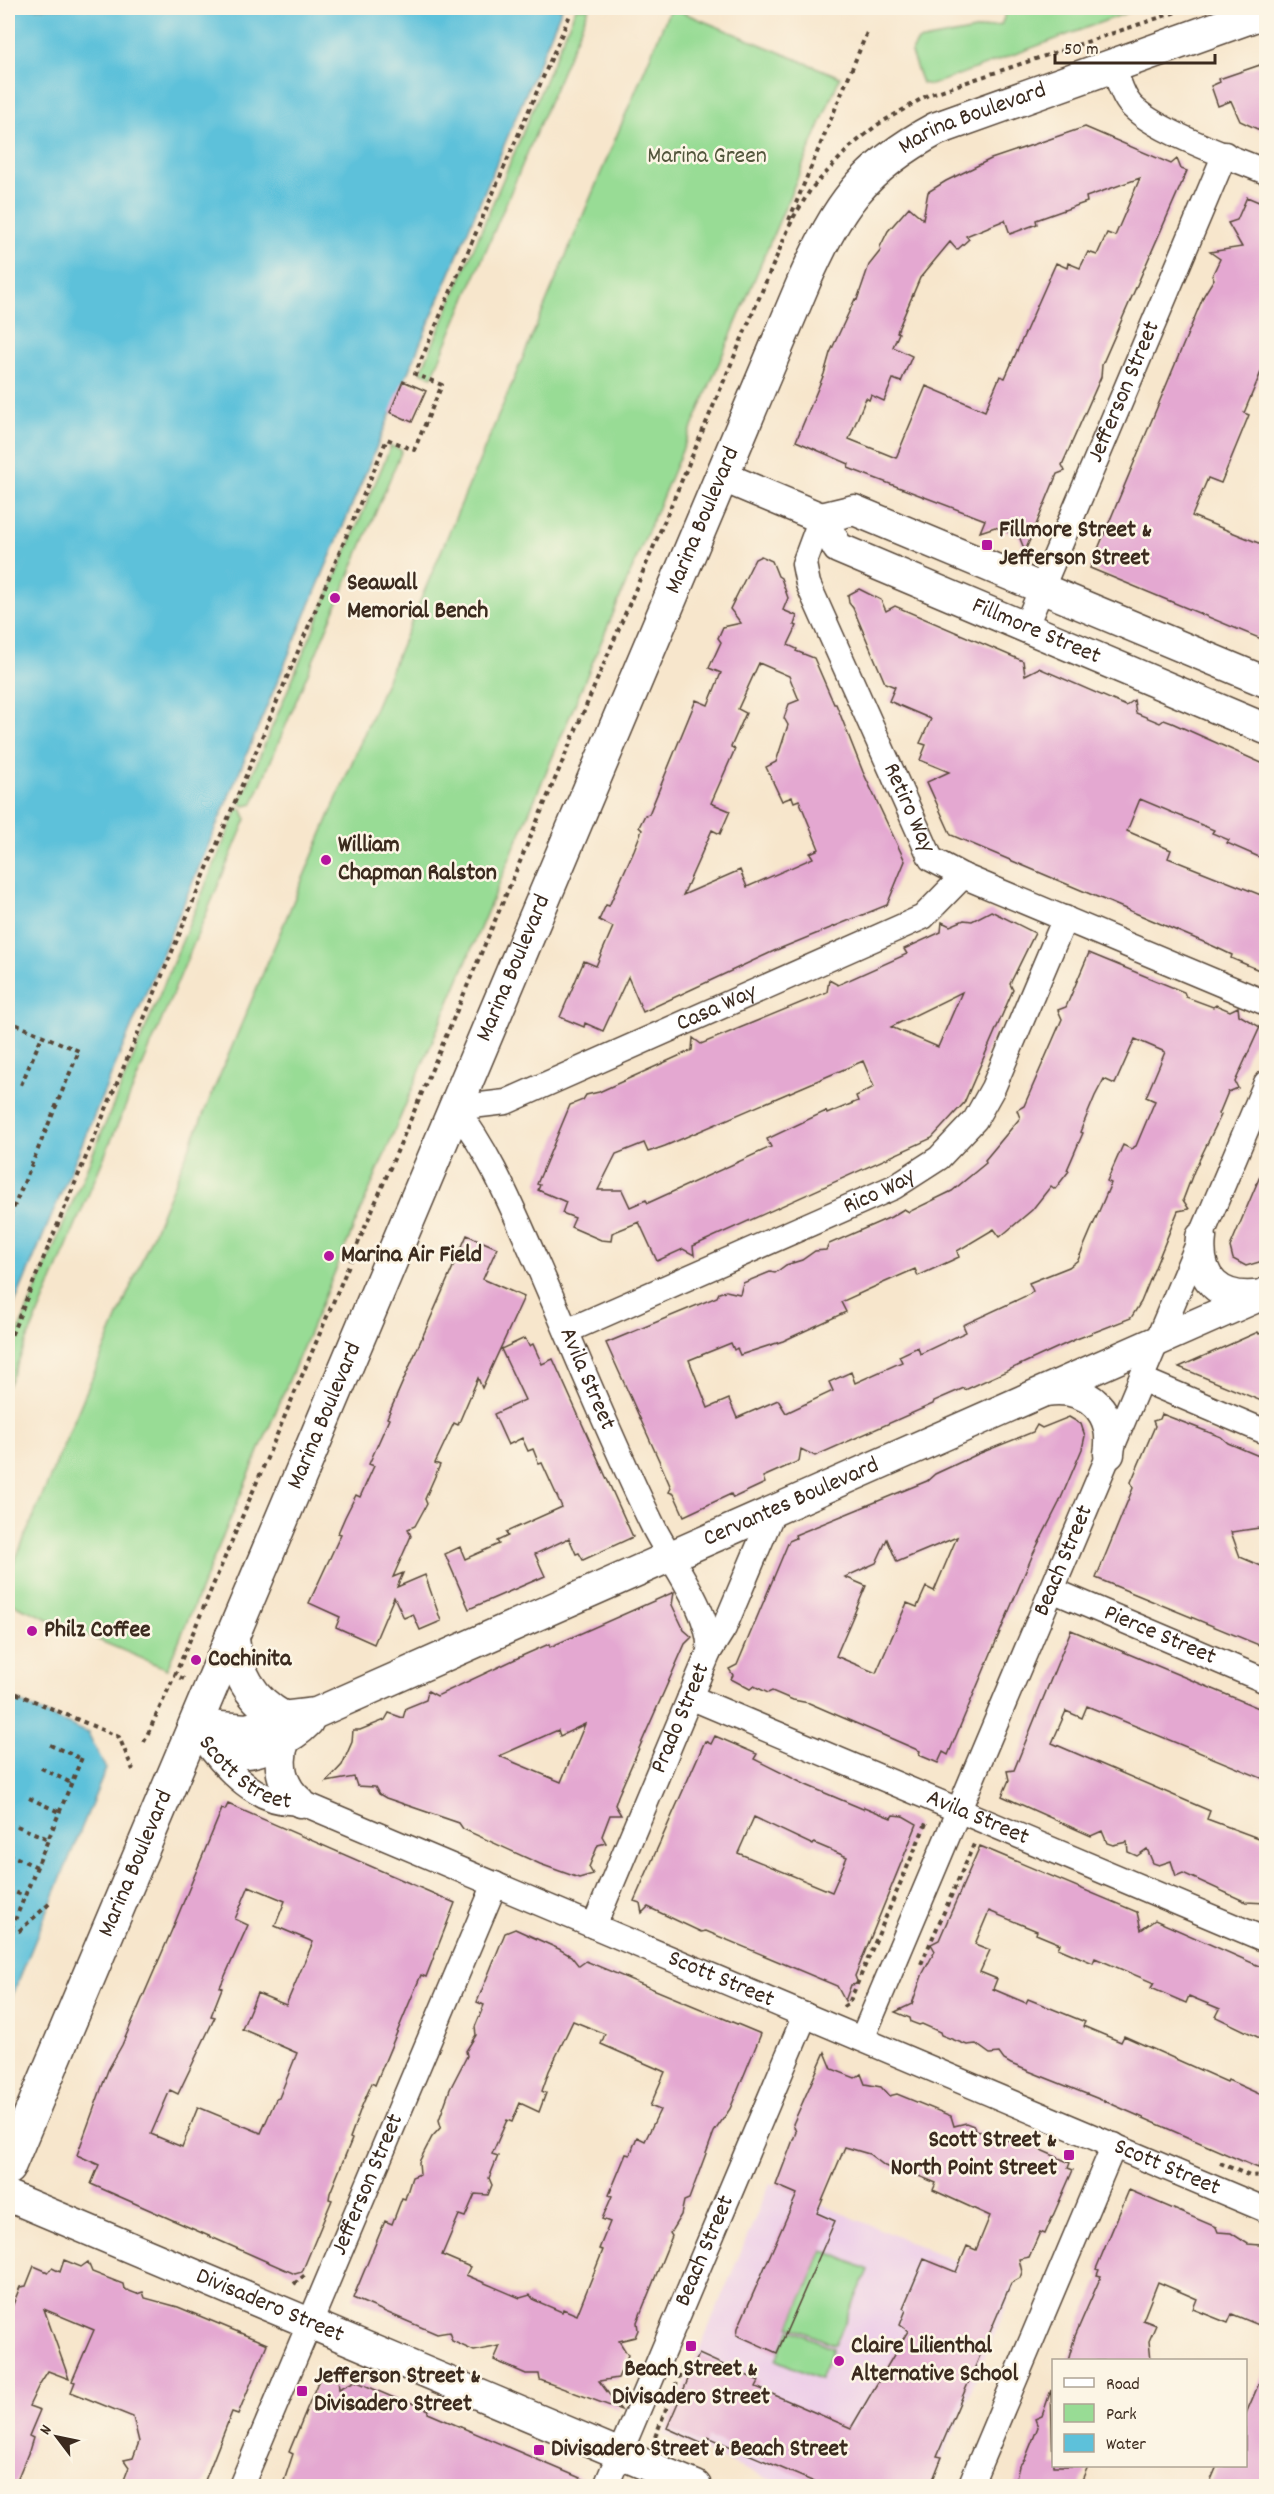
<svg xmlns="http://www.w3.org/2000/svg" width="1274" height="2494" font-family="Dekko,sans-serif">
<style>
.built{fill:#eed0e8}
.green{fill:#98dc95;stroke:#6a835a;stroke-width:1.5}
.water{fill:#5dc1da;stroke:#4c767c;stroke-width:1.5}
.building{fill:#e4a8d1;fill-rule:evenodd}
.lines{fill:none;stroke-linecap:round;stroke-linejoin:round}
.minor-casing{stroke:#574638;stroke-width:27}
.tertiary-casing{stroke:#574638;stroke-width:33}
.secondary-casing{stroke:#574638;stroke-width:36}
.path{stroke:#574638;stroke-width:4;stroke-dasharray:4.5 4.5;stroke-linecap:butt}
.minor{stroke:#fff;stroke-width:24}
.tertiary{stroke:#fff;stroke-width:30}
.secondary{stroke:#fff;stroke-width:33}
.poi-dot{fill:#b5179e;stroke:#fcf5e5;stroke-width:2}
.labels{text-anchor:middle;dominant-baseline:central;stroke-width:5;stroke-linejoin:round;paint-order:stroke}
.street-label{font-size:24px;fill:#3b2a1e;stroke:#fcf5e5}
.park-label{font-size:24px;fill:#52563c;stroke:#fcf5e5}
.poi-label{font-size:24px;font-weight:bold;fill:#3b2a1e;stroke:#fcf5e5;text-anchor:start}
</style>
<rect width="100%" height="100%" fill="#fcf5e5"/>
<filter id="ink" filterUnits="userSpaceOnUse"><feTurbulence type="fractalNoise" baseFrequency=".0167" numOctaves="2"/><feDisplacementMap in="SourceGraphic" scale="12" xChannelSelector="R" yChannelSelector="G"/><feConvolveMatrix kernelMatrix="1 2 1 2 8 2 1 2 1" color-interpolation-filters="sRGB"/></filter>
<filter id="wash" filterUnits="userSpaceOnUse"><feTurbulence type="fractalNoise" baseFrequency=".008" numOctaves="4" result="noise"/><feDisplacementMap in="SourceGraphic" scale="24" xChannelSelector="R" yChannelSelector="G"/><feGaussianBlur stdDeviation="1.35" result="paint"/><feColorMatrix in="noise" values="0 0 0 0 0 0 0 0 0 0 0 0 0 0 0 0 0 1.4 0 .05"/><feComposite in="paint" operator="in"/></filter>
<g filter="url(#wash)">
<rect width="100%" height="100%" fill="#f7e6cc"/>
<!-- built -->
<path class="built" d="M770,2183L1015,2286L931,2486H785L663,2435Z"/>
<!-- green -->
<path class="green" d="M576,8H589L432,377L421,372Z
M1008,8H1140L931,85L922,83L911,53L918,41L1001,25Z
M674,9L840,77L167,1669L8,1602V1577L668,14Z
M391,446L402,450L256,796L253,804L245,806L240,803Z
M238,808L243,810L246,819L8,1386V1356Z
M823,2250L868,2270L835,2345L790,2326Z
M790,2329L833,2348L820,2379L776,2360Z"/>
<!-- water -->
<path class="water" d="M8,8H562L8,1319Z
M8,1697L88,1733L106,1769L8,2006Z"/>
<g id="blocks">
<!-- building -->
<path class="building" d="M1260,65L1261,67L1266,65V133L1240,121L1231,101L1218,106L1211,86L1220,82L1219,79Z
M1085,127L1171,164L1177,159L1181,169L1187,171L1102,365L1101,377L1062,465L1065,471L1057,474L1036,525L1039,534L1032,535L1025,551L1019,536L995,527L980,532L985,520L848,468L849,464L796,441L824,374L830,353L855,299L857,300L869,265L881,250L880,247L888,231L909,207L923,219L928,192L946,181L991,159ZM1140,178L1115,236L1107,233L1097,255L1088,252L1080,268L1068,263L1067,268L1056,263L1005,378L1000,376L985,411L926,386L896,458L849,439L866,398L869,400L871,395L884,401L893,379L901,382L912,356L893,347L899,333L897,332L920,278L950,242L957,250L969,239L966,236L1005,220L1010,234L1037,224L1036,220L1087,202L1086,197Z
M1247,197L1266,205V360L1244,413L1249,415L1221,483L1208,478L1192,516L1266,546V641L1090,568L1204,295L1214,279L1212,276L1220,259L1210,252L1242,247L1228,223L1237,220Z
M403,381L426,391L412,422L390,412Z
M761,556L772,561L778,576L781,578L788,598L783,610L797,616L794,625L797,626L788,645L797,649L796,651L814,658L834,704H836L863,772L905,861L887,905L774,951L643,1012L628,977L603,1031L585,1023L584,1027L560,1017L584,961L596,966L613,927L599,920L606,905L609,906L634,850L642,830L639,827L645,815L649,814L696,700L708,705L721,673L709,668L721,642L718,638L723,627L741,623L730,609L755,559ZM759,663L789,676L799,700L789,704L784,718L788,725L776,762L766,767L782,801L792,797L794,802L799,800L819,849L810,853L813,858L747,887L740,870L683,895L712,830L720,834L730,811L711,803L735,749L731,747L746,713L738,709Z
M859,589L881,600L886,611L895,606L1023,661L1025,675L1039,668L1126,706L1134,700L1136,713L1160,723L1164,720L1172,723L1266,765V860L1227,843L1229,840L1212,833L1214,830L1140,799L1127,831L1171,850L1168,858L1266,897V973L1231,958L1232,955L1213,946L951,835L927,782L949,772L920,760L926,745L920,743L931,719L889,701L895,687L885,683L853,608L849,603L848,595Z
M991,911L1035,933L1010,984L1013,990L964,1103L932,1138L693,1246L694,1255L683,1249L657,1261L639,1222L612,1233L611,1241L601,1240L571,1227L575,1218L562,1213L566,1202L538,1190L540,1185L537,1184L570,1105L583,1100L586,1095L599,1092L692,1050L693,1038L701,1044L827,992L829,980L838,985L907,954L904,949L941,932L942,922L950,926L964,920L972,921ZM962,992L938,1047L891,1027ZM863,1061L874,1087L856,1096L858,1101L827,1114L826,1111L767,1139L771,1147L648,1203L646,1200L630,1207L622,1190H598L616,1154L644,1143L648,1152L665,1146Z
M1089,953L1184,992L1186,997L1213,1007L1216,1005L1230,1011L1238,1007L1239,1015L1260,1027L1235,1082L1238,1088L1228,1092L1219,1114L1221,1115L1194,1171L1183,1200L1189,1209L1178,1211L1141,1302L1131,1318L1074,1340L965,1390L964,1388L934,1401L933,1404L815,1456L801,1449L799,1461L763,1477L765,1483L733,1498L731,1494L684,1516L674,1494L669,1492L671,1488L662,1467L606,1343L717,1297L719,1293L726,1291L740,1294L743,1283L770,1272L775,1273L786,1265L802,1260L815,1251L826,1250L829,1244L891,1217L904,1209L909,1212L952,1191L986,1163L985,1160L1020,1118L1017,1110L1024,1106L1062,1019L1058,1010L1066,1007ZM1135,1039L1165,1052L1146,1097L1155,1101L1136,1146L1131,1149L1123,1145L1107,1181L1111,1183L1078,1260L1069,1267L1029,1283L1033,1291L1030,1294L963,1325L966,1332L920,1354L918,1347L899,1356L902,1362L855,1383L851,1372L829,1382L833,1391L786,1413L778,1400L737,1418L729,1399L708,1408L689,1360L731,1343L734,1350L737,1348L740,1355L783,1341L846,1312L841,1302L874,1287L915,1269L918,1276L959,1257L957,1251L994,1229L1000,1237L1032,1210L1051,1186L1055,1189L1069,1171L1067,1170L1083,1133L1080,1132L1095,1096L1104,1079L1115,1084Z
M1266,1162V1260L1246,1266L1233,1259L1230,1247Z
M467,1235L497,1248L483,1279L524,1297L482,1388L478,1378L458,1425L454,1423L435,1463L440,1465L425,1499L427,1504L415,1526L408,1529L411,1536L393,1577L403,1573L397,1587L425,1575L441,1621L420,1630L413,1614L404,1618L394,1597L374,1644L336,1627L340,1617L309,1603L341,1534L338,1533L345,1517L356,1495L360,1497L374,1466L369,1464L389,1419L387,1418Z
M1266,1331V1403L1179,1367L1258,1332L1259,1334Z
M525,1338L529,1346L533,1344L542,1364L553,1359L633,1537L583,1560L579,1553L576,1554L569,1538L535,1554L545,1576L469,1609L445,1554L460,1547L465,1559L499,1544L497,1541L508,1536L506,1532L562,1507L542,1463L539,1464L533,1449L528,1451L522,1438L508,1445L494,1414L525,1400L501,1349Z
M1162,1414L1221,1437L1228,1443L1266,1459V1527L1231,1532L1240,1557L1266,1568V1648L1096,1578L1133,1488L1131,1482L1155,1426L1153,1421L1160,1419Z
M1069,1417L1081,1424L1085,1436L1082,1449L1059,1503L1033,1554L948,1755L943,1752L938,1763L919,1755L920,1751L809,1703L793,1700L772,1691L768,1693L754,1686L750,1689L731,1679L733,1675L729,1669L737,1665L789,1541L796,1538L795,1535L927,1481L935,1474L978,1454L1033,1432L1037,1425L1042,1428ZM957,1537L934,1591L926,1587L917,1607L907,1603L876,1673L836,1656L866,1586L845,1577L876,1563L887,1539L897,1562Z
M674,1592L672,1605L684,1630L692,1637L685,1644L618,1796L615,1805L621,1815H610L602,1836L606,1843L598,1845L589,1867L593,1874L579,1878L540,1864L463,1829L459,1823L386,1798L379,1794L375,1787L357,1786L354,1777L326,1782L342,1765L352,1742L353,1730H360L385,1720L389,1713L403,1718L406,1708L426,1700L428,1691L437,1696L524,1655L549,1644L550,1647ZM585,1724L561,1782L499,1756L558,1730L560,1736Z
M1071,1630L1266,1711V1780L1087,1706L1082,1718L1066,1711L1052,1743L1210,1811L1207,1819L1266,1841V1903L1246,1902L1183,1873L1176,1876L1171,1861L1159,1865L1153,1863L1147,1849L1137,1856L1128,1852L1127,1842L1113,1845L1107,1843L1102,1831L1091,1836L1002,1796L1009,1780L1007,1771L1014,1770Z
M715,1736L757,1754L754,1759L806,1785L863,1809L864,1807L891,1818L893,1815L903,1816L917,1824L855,1976L858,1984L851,1985L845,2001L837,1986L706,1931L701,1932L648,1907L642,1913L640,1903L634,1901L705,1741L711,1744ZM754,1817L813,1845L814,1843L847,1857L832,1892L738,1853Z
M228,1804L455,1903L426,1977L421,1975L375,2085L372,2083L361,2108L350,2138L352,2139L330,2193L329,2199L332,2200L302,2272L295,2274L91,2184L99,2165L77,2155L108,2070L122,2045L174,1925L222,1809L225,1810ZM249,1886L285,1901L275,1926L313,1942L286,2005L257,1993L242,2029L297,2053L279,2098L276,2099L261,2133L198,2107L182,2147L151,2134L170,2090L178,2094L215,2017L211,2016L222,1988L220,1987L248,1925L235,1919Z
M980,1846L1137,1912L1141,1930L1155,1920L1266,1969V2041L1216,2017L1220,2009L1189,1996L1186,2003L1151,1988L1154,1983L1095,1958L1093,1963L1058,1948L1060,1944L1036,1934L1037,1931L989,1911L975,1944L990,1950L980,1972L997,1979L993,1989L1026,2003L1028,1999L1085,2022L1083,2026L1121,2042L1124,2036L1227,2082L1228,2080L1266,2097V2148L1258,2168L1109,2103L1011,2064L1004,2060L999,2053L990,2054L976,2044L967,2045L941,2035L940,2032L922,2024L919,2025L911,2022L910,2018L895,2012L912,2004L923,1973L935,1951L931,1944L939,1940Z
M515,1929L559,1949L571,1956L579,1966L586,1961L761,2034L730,2109L714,2132L689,2199L684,2201L681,2215L670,2233L672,2236L637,2322L638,2330L635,2337L619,2341L628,2355L618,2378L599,2381L621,2410L540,2380L539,2374H526L494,2360L500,2346L474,2351L452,2341L449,2332L437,2334L353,2298L385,2221L392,2224L402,2198L405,2199L412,2177L420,2174L419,2162L432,2137L441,2127L439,2120L450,2089L467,2056L466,2051L476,2035L475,2027L484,2005L477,2002L505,1933ZM573,2021L605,2034L601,2044L665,2072L650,2106L660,2110L645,2141L637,2137L630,2155L626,2154L609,2195L612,2196L602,2219L610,2222L599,2249L603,2250L577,2315L563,2309L562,2312L534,2300L530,2295L520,2298L466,2275L470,2267L442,2255L459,2215L465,2217L475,2194L488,2195L492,2185L489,2178L498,2156L492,2154L507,2120L512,2122L520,2103L539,2112L546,2093L542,2091L549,2071Z
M825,2052L832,2069L855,2078L861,2074L865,2084L881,2087L889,2096L897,2094L951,2116L954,2126L966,2123L974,2126L975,2131L995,2134L1000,2142L1009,2140L1031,2149L1032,2146L1070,2163L1068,2168L1073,2170L1045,2234L1040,2232L1029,2257L1019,2259L1022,2272L1020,2278L1011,2283L937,2456L942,2457L930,2487H826L708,2437L705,2445L667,2428L699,2354L759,2381L756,2387L851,2428L908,2331L900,2325L906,2310L903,2308L924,2259L956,2272L967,2246L976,2250L990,2216L933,2190L936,2183L904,2170L902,2173L885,2166L869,2154L845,2147L817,2213L835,2221L777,2353L737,2335L738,2328L797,2194L776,2185L796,2132L793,2124Z
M1129,2190L1216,2227L1218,2232L1231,2233L1248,2244L1260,2245L1266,2251V2328L1232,2314L1228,2323L1193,2309L1197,2299L1158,2282L1143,2320L1156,2325L1149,2341L1151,2361H1068L1075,2336L1101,2276L1097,2275L1099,2270L1096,2269Z
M64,2260L81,2267L88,2262L92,2272L123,2284L124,2289L137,2294L143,2292L145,2298L178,2307L267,2344L238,2414L232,2412L204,2483L200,2487H129L131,2483L124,2480L129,2467L124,2460L133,2458L139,2442L133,2417L71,2392L75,2382L72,2381L94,2330L44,2309L69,2379L48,2371L39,2385L29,2406L40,2410L29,2436L33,2438L29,2451L14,2487H8V2317L20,2287L26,2286L34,2266L48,2272L52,2268L60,2272Z
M337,2367L339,2389L355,2381L406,2403L407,2401L429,2410L428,2413L592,2483V2487H282L293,2454L289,2452L317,2384L324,2371L329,2373Z
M1266,2367V2487H1208L1217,2466H1245V2416Z
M1051,2390L1053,2466H1088L1079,2487H1014L1019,2466L1025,2459L1038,2427L1035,2419L1042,2416Z"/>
</g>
</g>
<g filter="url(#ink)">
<use href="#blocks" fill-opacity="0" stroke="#574638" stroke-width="1.5"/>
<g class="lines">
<defs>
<g id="minor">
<path d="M1113,65C1117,76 1120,89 1127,100C1144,128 1234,158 1266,172"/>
<path id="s1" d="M821,518L804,564L808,584L931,859L963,876L1266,1003"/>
<path id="s2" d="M1025,628L1225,154"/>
<path id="s3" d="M455,1108C491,1154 512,1208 536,1261C575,1350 611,1441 654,1528C670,1560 713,1616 709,1652"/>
<path id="s4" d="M455,1108L506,1102L923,917L963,876"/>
<path id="s5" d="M567,1331L894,1187L939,1158L975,1120L993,1088L1065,918"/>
<path d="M1141,1379L1266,1432"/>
<path id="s6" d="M1052,1590L1266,1681"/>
<path id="s7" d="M690,1697L1266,1940"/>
<path id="s8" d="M203,1739C225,1769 259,1807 300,1802L1266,2210"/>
<path id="s9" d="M594,1926L709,1652L724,1628L773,1512"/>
<path id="s10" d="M862,2039L1266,1083"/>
<path id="s11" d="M241,2486L495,1884"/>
<path id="s12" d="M606,2486L805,2015"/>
<path d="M970,2486L1114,2145"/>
</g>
<g id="tertiary">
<path id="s13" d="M721,476L821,518L838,548L1266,729"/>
<path d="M821,518L854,510L1266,682"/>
<path d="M1201,1237C1196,1279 1220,1302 1262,1295"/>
<path d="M1046,1391C1089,1385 1116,1412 1109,1454"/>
<path id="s14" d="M194,1725L247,1729L290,1716L316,1713L1266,1293"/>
<path d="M194,1725C206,1734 219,1748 233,1752C254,1759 294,1737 308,1722"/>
<path d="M285,1739C276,1762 281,1787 300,1802"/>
<path id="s15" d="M8,2196L696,2486"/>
</g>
<g id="secondary">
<path d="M232,1636C236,1672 250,1700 283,1718"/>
<path id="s16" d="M8,2168L805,279C838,206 863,168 936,129L1266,11"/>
</g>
</defs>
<!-- minor casing -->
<use href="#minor" class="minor-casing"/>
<!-- tertiary casing -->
<use href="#tertiary" class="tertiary-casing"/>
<!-- secondary casing -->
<use href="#secondary" class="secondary-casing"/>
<!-- path -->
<path class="path" d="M789,220L868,30
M8,1021L79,1051L8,1221
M21,1085L42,1036
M8,1343L387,439L414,450L442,385L415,374L573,8
M184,1679L175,1675L793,218L811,189L850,147L877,125L928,95L1188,8
M8,1690L119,1737L133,1770
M144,1742L172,1681
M50,1745L82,1759
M41,1768L71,1783
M29,1798L59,1812
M17,1826L48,1839
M8,1854L37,1867
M8,1889L24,1896
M10,1930L19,1931L50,1903
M8,1937L83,1755
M921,1964L975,1842
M843,2007L849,2003L927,1821
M1220,2163L1250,2176L1266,2175
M294,2284L305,2275
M655,2437L685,2362"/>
<!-- minor -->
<use href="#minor" class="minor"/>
<!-- tertiary -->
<use href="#tertiary" class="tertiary"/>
<!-- secondary -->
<use href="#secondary" class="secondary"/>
</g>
</g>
<!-- markers -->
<g class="poi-dot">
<rect x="981" y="539" width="12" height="12" rx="3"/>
<circle cx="335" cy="598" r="6"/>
<circle cx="326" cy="860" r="6"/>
<circle cx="329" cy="1256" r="6"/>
<circle cx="32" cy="1631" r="6"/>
<circle cx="196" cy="1660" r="6"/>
<rect x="1063" y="2149" width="12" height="12" rx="3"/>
<rect x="685" y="2340" width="12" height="12" rx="3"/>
<circle cx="839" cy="2361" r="6"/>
<rect x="296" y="2385" width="12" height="12" rx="3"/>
<rect x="533" y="2444" width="12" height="12" rx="3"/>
</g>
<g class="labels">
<!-- street labels -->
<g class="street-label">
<text stroke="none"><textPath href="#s16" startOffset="2292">Marina Boulevard</textPath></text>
<text stroke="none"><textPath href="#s2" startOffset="256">Jefferson Street</textPath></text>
<text stroke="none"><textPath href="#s16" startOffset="1788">Marina Boulevard</textPath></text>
<text stroke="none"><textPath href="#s13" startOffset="358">Fillmore Street</textPath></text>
<text stroke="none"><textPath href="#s1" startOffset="315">Retiro Way</textPath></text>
<text stroke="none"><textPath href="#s16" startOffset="1302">Marina Boulevard</textPath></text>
<text stroke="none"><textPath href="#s4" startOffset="282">Casa Way</textPath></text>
<text stroke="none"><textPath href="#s5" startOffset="342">Rico Way</textPath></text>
<text stroke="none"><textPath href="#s3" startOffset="302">Avila Street</textPath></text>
<text stroke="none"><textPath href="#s16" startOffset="816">Marina Boulevard</textPath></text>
<text stroke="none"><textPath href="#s14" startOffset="644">Cervantes Boulevard</textPath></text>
<text stroke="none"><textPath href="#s10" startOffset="519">Beach Street</textPath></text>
<text stroke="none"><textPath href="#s6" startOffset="117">Pierce Street</textPath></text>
<text stroke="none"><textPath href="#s9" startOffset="225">Prado Street</textPath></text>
<text stroke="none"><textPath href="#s8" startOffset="56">Scott Street</textPath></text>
<text stroke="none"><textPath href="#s7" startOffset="312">Avila Street</textPath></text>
<text stroke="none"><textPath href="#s16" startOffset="330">Marina Boulevard</textPath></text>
<text stroke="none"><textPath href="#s8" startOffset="578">Scott Street</textPath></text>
<text stroke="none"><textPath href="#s8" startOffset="1062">Scott Street</textPath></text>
<text stroke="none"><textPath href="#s11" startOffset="327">Jefferson Street</textPath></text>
<text stroke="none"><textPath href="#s12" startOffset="255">Beach Street</textPath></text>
<text stroke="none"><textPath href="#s15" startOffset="284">Divisadero Street</textPath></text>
</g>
<!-- park labels -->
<g class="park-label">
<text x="707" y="157">Marina Green</text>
</g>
<!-- poi labels -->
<g class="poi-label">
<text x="999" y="531">Fillmore Street &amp;<tspan x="999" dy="28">Jefferson Street</tspan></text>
<text x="347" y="584">Seawall<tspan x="347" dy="28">Memorial Bench</tspan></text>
<text x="338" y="846">William<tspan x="338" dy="28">Chapman Ralston</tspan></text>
<text x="341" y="1256">Marina Air Field</text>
<text x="44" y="1631">Philz Coffee</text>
<text x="208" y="1660">Cochinita</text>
<text x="1057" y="2141" text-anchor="end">Scott Street &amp;<tspan x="1057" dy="28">North Point Street</tspan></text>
<text x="851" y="2347">Claire Lilienthal<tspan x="851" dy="28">Alternative School</tspan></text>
<text x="691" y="2370" text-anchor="middle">Beach Street &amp;<tspan x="691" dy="28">Divisadero Street</tspan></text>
<text x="314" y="2377">Jefferson Street &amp;<tspan x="314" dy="28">Divisadero Street</tspan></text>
<text x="551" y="2450">Divisadero Street &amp; Beach Street</text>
</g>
</g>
<!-- margin -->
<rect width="1274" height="2494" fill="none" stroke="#fcf5e5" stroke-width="30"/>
<!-- legend -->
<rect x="1052" y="2359" width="195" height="108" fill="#fcf5e5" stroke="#afa495" stroke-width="1.5"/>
<rect x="1064" y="2378" width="30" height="9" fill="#ffffff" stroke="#afa495" stroke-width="1.5"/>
<text x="1106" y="2389" font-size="18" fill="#3b2a1e">Road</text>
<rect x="1064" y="2404" width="30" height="18" fill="#98dc95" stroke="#afa495" stroke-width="1.5"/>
<text x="1106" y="2419" font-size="18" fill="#3b2a1e">Park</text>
<rect x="1064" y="2434" width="30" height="18" fill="#5dc1da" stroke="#afa495" stroke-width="1.5"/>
<text x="1106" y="2449" font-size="18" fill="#3b2a1e">Water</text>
<!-- north arrow -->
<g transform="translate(57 2437) rotate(302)" stroke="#fcf5e5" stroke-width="4.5" paint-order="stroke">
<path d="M0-4.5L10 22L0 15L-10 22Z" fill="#3b2a1e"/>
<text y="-9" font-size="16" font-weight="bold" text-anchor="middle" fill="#3b2a1e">N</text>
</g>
<!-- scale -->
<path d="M1055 54v9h160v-9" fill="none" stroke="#3b2a1e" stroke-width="3"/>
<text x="1064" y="54" font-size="18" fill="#3b2a1e" stroke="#fcf5e5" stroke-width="4.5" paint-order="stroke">50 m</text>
</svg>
